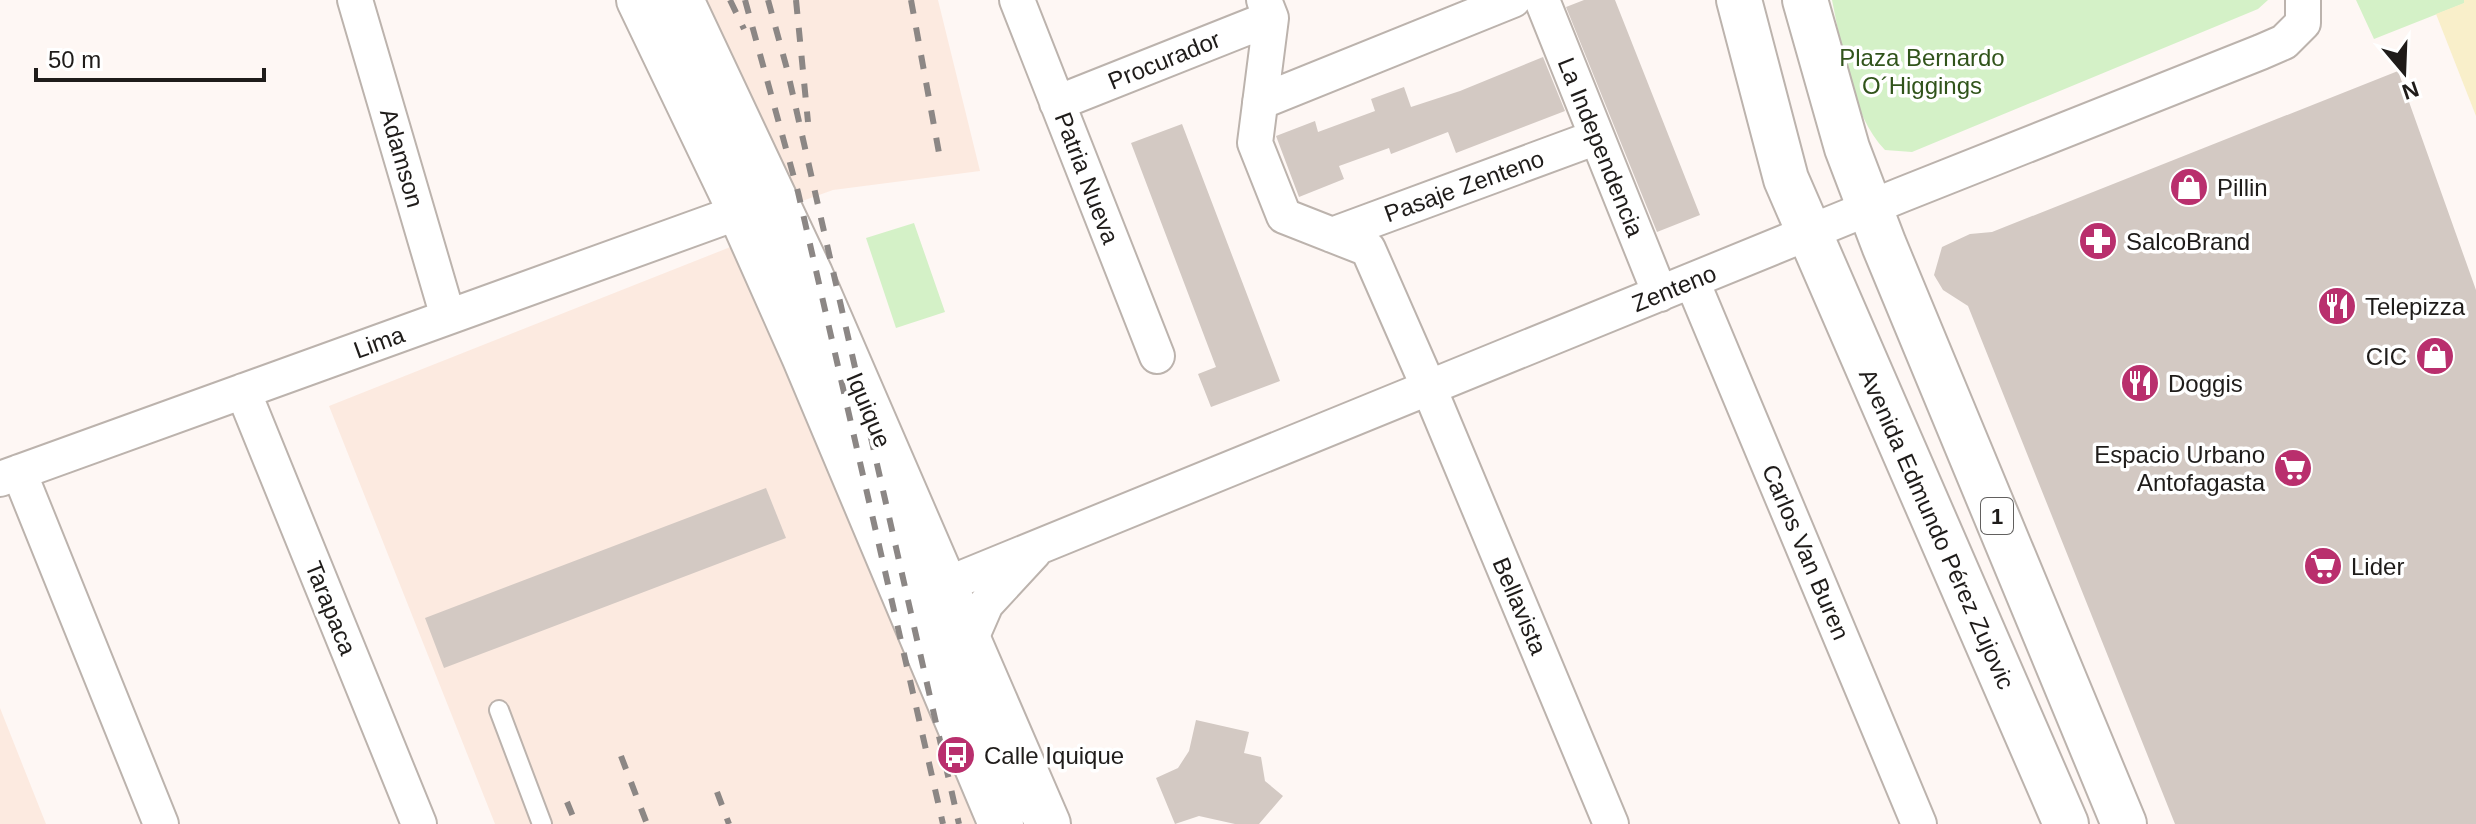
<svg xmlns="http://www.w3.org/2000/svg" width="2476" height="824" font-family="Helvetica,sans-serif">
<style>
.built{fill:#fceae0}
.green{fill:#d4f1c7}
.sand{fill:#f9efca}
.building{fill:#d3c9c3}
.lines{fill:none;stroke-linecap:round;stroke-linejoin:round}
.lane-casing{stroke:#bcb3ad;stroke-width:22}
.street-casing{stroke:#bcb3ad;stroke-width:38}
.primary-casing{stroke:#bcb3ad;stroke-width:48}
.highway-casing{stroke:#bcb3ad;stroke-width:48}
.lane{stroke:#fff;stroke-width:18}
.street{stroke:#fff;stroke-width:34}
.primary{stroke:#fff;stroke-width:44}
.highway{stroke:#fff;stroke-width:44}
.rail{stroke:#8c8785;stroke-width:6;stroke-dasharray:14 14;stroke-linecap:butt}
.labels{text-anchor:middle;dominant-baseline:central;stroke-width:7;stroke-linejoin:round;paint-order:stroke}
.shield{fill:#fff;stroke:#62605f;stroke-width:2}
.shield-label{font-size:22px;font-weight:bold;fill:#1f1c1a}
.park-label{font-size:24px;fill:#31541b;stroke:#fff}
.street-label{font-size:24px;fill:#1f1c1a;stroke:#fff}
.poi-label{font-size:24px;fill:#1f1c1a;stroke:#fff;text-anchor:start}
</style>
<rect width="100%" height="100%" fill="#fef7f4"/>
<!-- built -->
<path class="built" d="M706,0H938L980,171L833,190L791,205Z
M738,244L978,824H495L329,406Z
M0,708L46,824H0Z"/>
<!-- green -->
<path class="green" d="M1832,0H2268L2258,9L1912,152L1885,150C1851,114 1842,48 1832,0Z
M2356,0H2464L2465,3L2374,39Z
M914,223L945,312L896,328L866,238Z"/>
<!-- sand -->
<path class="sand" d="M2464,0H2476V116L2436,14L2464,3Z"/>
<!-- building -->
<path class="building" d="M1584,0H1615L1700,215L1657,232L1566,7Z
M1543,57L1565,111L1456,153L1448,132L1391,154L1389,148L1339,166L1344,179L1299,197L1276,136L1315,121L1318,132L1375,111L1371,99L1404,87L1411,107L1460,91Z
M2398,71L2476,290V824H2175L1968,306L1943,290L1934,275L1942,247L1970,234L1992,232Z
M1182,124L1280,381L1211,407L1198,374L1216,367L1131,143Z
M766,488L786,538L444,668L425,618Z
M1196,720L1249,732L1244,753L1261,757L1265,781L1283,796L1259,824H1235L1199,816L1175,824L1156,778L1178,768L1189,751Z"/>
<g class="lines">
<defs>
<path id="lane" d="M499,710L542,824"/>
<path id="street" d="M355,0L448,317
M1017,0L1157,356
M1264,0L1271,18L1255,143L1284,216L1368,249L1429,388L1611,824
M1542,0L1660,294
M1260,102L1513,0
M1057,103L1271,18
M1332,235L1597,137
M1692,281L1919,824
M243,391L419,824
M19,472L161,824
M0,479L739,212
M945,585L1901,195L2261,52L2284,42L2303,23V0
M969,643L986,604L1034,552"/>
<path id="primary" d="M639,0L732,194L804,356L1001,824
M681,0L810,274L1048,824"/>
<path id="highway" d="M1739,0L1786,179L2066,824
M1805,0L1847,148L1884,245L2124,824"/>
</defs>
<!-- lane casing -->
<use href="#lane" class="lane-casing"/>
<!-- street casing -->
<use href="#street" class="street-casing"/>
<!-- primary casing -->
<use href="#primary" class="primary-casing"/>
<!-- highway casing -->
<use href="#highway" class="highway-casing"/>
<!-- lane -->
<use href="#lane" class="lane"/>
<!-- street -->
<use href="#street" class="street"/>
<!-- primary -->
<use href="#primary" class="primary"/>
<!-- highway -->
<use href="#highway" class="highway"/>
<!-- rail -->
<path class="rail" d="M730,0L744,29
M745,0L798,192L943,824
M768,0L787,69L959,824
M796,0L808,122
M911,0L939,153
M621,756L647,824
M717,792L729,824
M567,802L576,824"/>
</g>
<!-- icons -->
<defs>
<symbol id="shop-disc" viewBox="-11 -11 22 22"><circle r="9.5" fill="#b92f6d" stroke="#fff"/><path d="M-5-2.5h2.3a2.7 3.5 0 0 1 5.4 0H5L5.5 6h-11ZM-1.5-2.5h3a1.5 2.3 0 0 0-3 0Z" fill="#fff"/></symbol>
<symbol id="pharmacy-disc" viewBox="-11 -11 22 22"><circle r="9.5" fill="#b92f6d" stroke="#fff"/><path d="M-2-6h4v4h4v4h-4v4h-4v-4h-4v-4h4Z" fill="#fff"/></symbol>
<symbol id="restaurant-disc" viewBox="-11 -11 22 22"><circle r="9.5" fill="#b92f6d" stroke="#fff"/><path d="M-5-6h1v4h1v-4h1v4h1v-4h1v5L-1.5 .5V6h-2V.5L-5-1ZM5-6V6H3V1.5H1.5Q1.5-4 5-6Z" fill="#fff"/></symbol>
<symbol id="supermarket-disc" viewBox="-11 -11 22 22"><circle r="9.5" fill="#b92f6d" stroke="#fff"/><path d="M-6-5.5h2.5l.6 2H6L4.5 2H-2.5L-4.4-4H-6ZM-1.5 3.2a1.3 1.3 0 1 0 .1 0ZM3 3.2a1.3 1.3 0 1 0 .1 0Z" fill="#fff"/></symbol>
<symbol id="bus-disc" viewBox="-11 -11 22 22"><circle r="9.5" fill="#b92f6d" stroke="#fff"/><path d="M-5-6H5V4H4V6H2V4H-2V6H-4V4H-5ZM-3.5-4V0h7V-4ZM-3.5 1.2v1.5H-2V1.2ZM2 1.2v1.5H3.5V1.2Z" fill="#fff"/></symbol>
</defs>
<g fill-rule="evenodd">
<use href="#shop-disc" x="2167" y="165" width="44" height="44"/>
<use href="#pharmacy-disc" x="2076" y="219" width="44" height="44"/>
<use href="#restaurant-disc" x="2315" y="284" width="44" height="44"/>
<use href="#shop-disc" x="2413" y="334" width="44" height="44"/>
<use href="#restaurant-disc" x="2118" y="361" width="44" height="44"/>
<use href="#supermarket-disc" x="2271" y="446" width="44" height="44"/>
<use href="#supermarket-disc" x="2301" y="544" width="44" height="44"/>
<use href="#bus-disc" x="934" y="733" width="44" height="44"/>
</g>
<g class="labels">
<!-- shield labels -->
<rect class="shield" x="1981" y="498" width="32" height="36" rx="6"/>
<g class="shield-label">
<text x="1997" y="516">1</text>
</g>
<!-- park labels -->
<g class="park-label">
<text x="1922" y="57">Plaza Bernardo<tspan x="1922" dy="28">O´Higgings</tspan></text>
</g>
<!-- street labels -->
<g class="street-label">
<text transform="translate(1164 60) rotate(-22)">Procurador</text>
<text transform="translate(1601 147) rotate(68)">La Independencia</text>
<text transform="translate(402 158) rotate(74)">Adamson</text>
<text transform="translate(1087 178) rotate(69)">Patria Nueva</text>
<text transform="translate(1464 186) rotate(-20)">Pasaje Zenteno</text>
<text transform="translate(1674 288) rotate(-22)">Zenteno</text>
<text transform="translate(379 342) rotate(-20)">Lima</text>
<text transform="translate(869 410) rotate(67)">Iquique</text>
<text transform="translate(1937 529) rotate(66)">Avenida Edmundo Pérez Zujovic</text>
<text transform="translate(1806 552) rotate(67)">Carlos Van Buren</text>
<text transform="translate(1520 606) rotate(67)">Bellavista</text>
<text transform="translate(331 608) rotate(68)">Tarapaca</text>
</g>
<!-- poi labels -->
<g class="poi-label">
<text x="2217" y="187">Pillin</text>
<text x="2126" y="241">SalcoBrand</text>
<text x="2365" y="306">Telepizza</text>
<text x="2407" y="356" text-anchor="end">CIC</text>
<text x="2168" y="383">Doggis</text>
<text x="2265" y="454" text-anchor="end">Espacio Urbano<tspan x="2265" dy="28">Antofagasta</tspan></text>
<text x="2351" y="566">Lider</text>
<text x="984" y="755">Calle Iquique</text>
</g>
</g>
<!-- north arrow -->
<g transform="translate(2404 72) rotate(161)" stroke="#ffffff" stroke-width="6" paint-order="stroke">
<path d="M0-6L14 30L0 20L-14 30Z" fill="#1f1c1a"/>
<text y="-12" font-size="22" font-weight="bold" text-anchor="middle" fill="#1f1c1a">N</text>
</g>
<!-- scale -->
<path d="M36 68v12h228v-12" fill="none" stroke="#1f1c1a" stroke-width="4"/>
<text x="48" y="68" font-size="24" fill="#1f1c1a" stroke="#ffffff" stroke-width="6" paint-order="stroke">50 m</text>
</svg>
